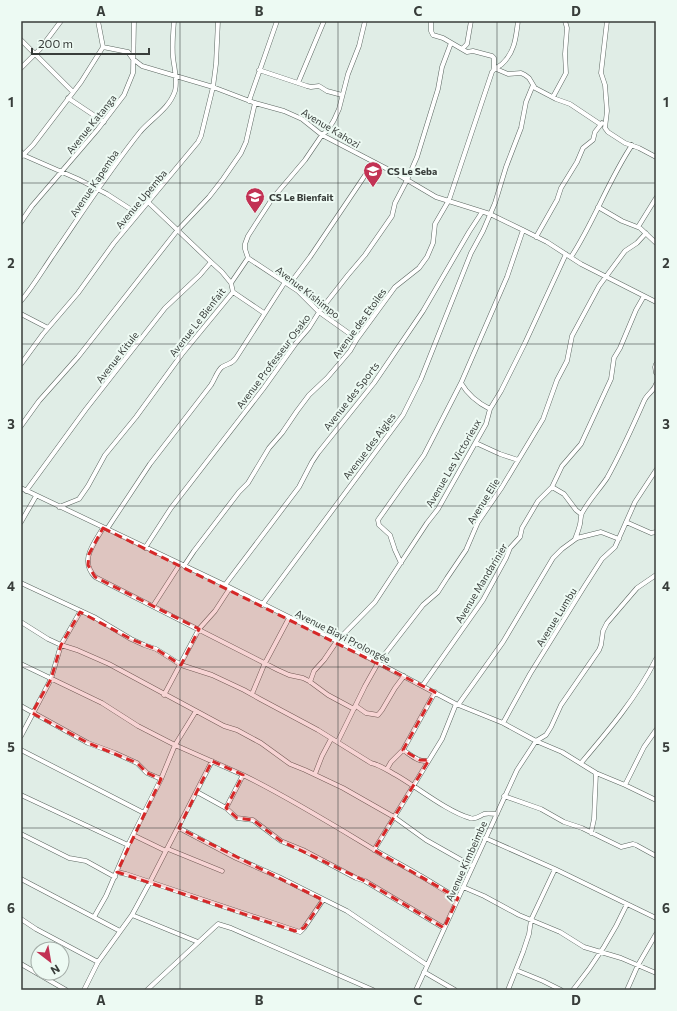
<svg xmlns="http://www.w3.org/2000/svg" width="677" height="1011" font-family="Commissioner,sans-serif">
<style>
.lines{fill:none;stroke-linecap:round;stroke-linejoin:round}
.minor-casing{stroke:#5b6660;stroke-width:5}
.minor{stroke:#fff;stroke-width:4}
.marked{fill:#d62828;fill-opacity:0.2;stroke:#d62828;stroke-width:3;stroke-dasharray:8 5;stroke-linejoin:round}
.grid{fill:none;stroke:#383d3a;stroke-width:1;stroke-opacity:0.55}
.labels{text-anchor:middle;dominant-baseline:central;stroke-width:4;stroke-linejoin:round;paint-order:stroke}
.street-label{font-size:10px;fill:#383d3a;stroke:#edfaf3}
.poi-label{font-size:10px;font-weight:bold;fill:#383d3a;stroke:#edfaf3;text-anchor:start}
.neatline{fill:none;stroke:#383d3a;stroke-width:1.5}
.grid-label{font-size:13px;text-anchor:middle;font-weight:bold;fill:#383d3a}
</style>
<rect width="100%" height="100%" fill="#e0ede6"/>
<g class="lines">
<defs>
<path id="minor" d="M98,21L103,47
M431,21V31L433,35L443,38L467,52L473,51L492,56L494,58V68L508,74L521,73L525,75L529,78L535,88L556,99L570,104L600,124
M607,21L601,73L605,85L607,111L605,128L608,132L625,143L639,148L656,157
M21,40L73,92
M462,49L467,44L471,21
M21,68L40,49L61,21
M259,70L307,86L311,87L319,86L327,91L342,95
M298,83L324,21
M553,97L566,73L565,54L567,28L565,21
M68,98L104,122
M249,101L277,21
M21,152L23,155L78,179L107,194L138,214
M21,157L33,145L81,82L103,47L128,52L133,59L142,66L213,87L255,103L284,111L302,119L322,135L397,174L436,197L490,214L523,230L547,242L581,264L656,302
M148,202L211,262
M598,207L622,221L640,228L656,243
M21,222L32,206L98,129L124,95L133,73L134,21
M638,227L656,198
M536,237L557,200L561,188L577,162L583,148L593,140L595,132L602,123
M571,257C594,222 608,181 632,145
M248,258L298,291L319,312L357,339
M289,285L310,257L374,162
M233,292L264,313
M21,301C32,288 41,273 51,258C80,216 108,172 140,132C152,118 169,109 175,91C178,79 174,68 173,57C172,45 173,33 174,21
M21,314L48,328
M21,364L43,334L78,293L114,243L198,142L201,136L213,87L216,64L218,21
M656,364L655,367L656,373
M461,383C468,395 478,403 490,409
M21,426L39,401L78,357L176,232L209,197L223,179L241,153L246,142L255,103
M476,443L500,454L518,460
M552,487L564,494L576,510L581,514
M21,488L225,585L337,641L456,704L503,723L536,741L562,752L596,773L625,785L656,800
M26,491L86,409L165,308L200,275L211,262L222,272L231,283
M59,507L79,499L88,486L105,455L136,417L182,354L233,292L231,283L248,258L245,249V244L248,236L255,225L272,199L305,160L322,135L328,130L334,120L339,109L348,74L359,46L365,21
M21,522L36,496
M626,522L651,533L656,532
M103,528C94,544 79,560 95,577L278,670L289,675L303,678L309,681L328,695L354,709
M107,529L150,464L211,385C215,379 217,371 222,367C228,363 231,365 236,358L285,282
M575,539C577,534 579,529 580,524C581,520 580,517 582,513C589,500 599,490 607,478C621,453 633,426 644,401C647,394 654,391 656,384
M145,548L171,508L263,389L296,343L309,328L319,312L348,275L365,255L392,216L395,203L407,180L417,157L438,89L442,67L451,43
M401,563L395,550L390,535L379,525L378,520L424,455L461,383L507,277L523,230
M184,566L194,551L239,492L248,483L269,448L282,433L297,411L309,395L327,378L350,351L357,339L395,287L419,268L427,257L433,243L435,224L449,200L492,72C495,67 499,67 502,64C515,52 516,37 518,21
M21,583L94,617L131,639L144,645L156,649L181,665L212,675L244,690L260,699L318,730L371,763C380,765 387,770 396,775C417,787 448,812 470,818C476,820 479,816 484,814C488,813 493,814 497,814
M225,585L299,487L312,462L318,453L374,383L389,361L423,311L469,232L482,212
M262,605L403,415L421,379L471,253L483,231L495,203L506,167L521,128L526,102L533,85
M153,606L180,564
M21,622L48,639L61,645L77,650L109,664L211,719L224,726L237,730L261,743L290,764L305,770L343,788L394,817L426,840L472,866
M21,664L102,703L138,726L175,745L243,775L226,808L197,792
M310,682L314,671L324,660L337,641L375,602L396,570L427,523L438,509L486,424L490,409L501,391L525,343L566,254
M423,685L483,600L506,558L510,548L520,537L522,528L538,501L552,487L562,466L581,444L611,379L614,358L620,348L636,310L644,296
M252,694L264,665L289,618
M164,695L199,629L215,611L230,588
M458,705L503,642L553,558L562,549L577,538L601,532L619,539
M21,706L88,743L115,753L137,763L147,773L161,779
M356,706L366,713L378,715L382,710L395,688L404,676
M503,723L530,674L584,587L602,559L615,547L635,502L656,470
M21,736L51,679L61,645L80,612
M338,741L365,686L378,663L423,605L438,592L447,578L466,550L478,522L502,487L543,419L557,380L567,361L572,336L599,286L625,251L637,243L646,233
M21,750L144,813
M403,750C411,755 420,764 429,760
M581,763C609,730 637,697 656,659
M387,769L391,762L403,750L435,692
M315,774L322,756L331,739
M243,775C288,797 330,823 373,849C388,858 404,866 419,875C432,882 444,891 458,898
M625,785L644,747L656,730
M21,795L128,845
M504,796L541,809L564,822L582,828L621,847L633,844L636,845L656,856
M226,808L237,818L253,820L281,841L303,850L356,878L365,881L444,928
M179,828L236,858L279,877L347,911L427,965
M591,833L594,819L596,773
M21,834L69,858L86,861L115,877
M133,835L166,851
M485,838L555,869L656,918
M168,849L222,871
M374,850L442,739L456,704
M117,872L126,874L300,932L304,928L323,900
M21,879L120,931
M463,887L484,896L519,915L560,932L584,947L621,958L656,973
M132,915L198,942
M94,917L106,896L128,845L161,779L175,745L196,711
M21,919L36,929L98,962
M21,964L66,990
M516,970L543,981L561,990
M424,972L455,990
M84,990L98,962L132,915L150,882L212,761
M147,990L218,924L231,928L373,990
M416,990L517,770L536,741L546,735L551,727L561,705L599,650L601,645L603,631L607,623L637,588L656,575
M508,990L523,952L529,934L531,920L555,869
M573,990C594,964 613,935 627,904
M627,990L638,965L656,934"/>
</defs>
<!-- minor casing -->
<use href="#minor" class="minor-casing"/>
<!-- minor -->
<use href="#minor" class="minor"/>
</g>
<!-- marked area -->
<path class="marked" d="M103,528L435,692L403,750L420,760H429L374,850L458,898L444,928L365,881L281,841L253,820L237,818L226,808L243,775L212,761L179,828L323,900L304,928L295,931L117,872L161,779L147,773L137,763L88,743L32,713L51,679L61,645L80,612L131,639L156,649L181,665L199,629L95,577L88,565L89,554Z"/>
<!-- grid -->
<path class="grid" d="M180,21V990M338,21V990M497,21V990M21,183H656M21,344H656M21,506H656M21,667H656M21,828H656"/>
<!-- icons -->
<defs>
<symbol id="school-pin" viewBox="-11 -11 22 30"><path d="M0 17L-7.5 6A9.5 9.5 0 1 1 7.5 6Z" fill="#c23254" stroke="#edfaf3"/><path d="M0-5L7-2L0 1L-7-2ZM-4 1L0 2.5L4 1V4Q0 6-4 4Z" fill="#fff"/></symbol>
</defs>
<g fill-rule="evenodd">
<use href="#school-pin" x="362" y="160" width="22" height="30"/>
<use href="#school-pin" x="244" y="186" width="22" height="30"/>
</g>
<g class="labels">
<!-- street labels -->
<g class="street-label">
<text transform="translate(91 124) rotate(-51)">Avenue Katanga</text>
<text transform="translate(331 128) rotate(31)">Avenue Kahozi</text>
<text transform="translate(94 183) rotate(-56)">Avenue Kapemba</text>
<text transform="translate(141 199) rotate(-50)">Avenue Upemba</text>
<text transform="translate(308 292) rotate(38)">Avenue Kishimpo</text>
<text transform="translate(197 322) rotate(-52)">Avenue Le Bienfait</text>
<text transform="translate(359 323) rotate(-54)">Avenue des Etoiles</text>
<text transform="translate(117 357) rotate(-52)">Avenue Kitule</text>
<text transform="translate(273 361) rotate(-53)">Avenue Professeur Osako</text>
<text transform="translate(351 396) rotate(-52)">Avenue des Sports</text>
<text transform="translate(369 446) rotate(-53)">Avenue des Aigles</text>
<text transform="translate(453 463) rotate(-60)">Avenue Les Victorieux</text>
<text transform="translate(483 501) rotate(-58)">Avenue Elie</text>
<text transform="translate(481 583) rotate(-59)">Avenue Mandarinier</text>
<text transform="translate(556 617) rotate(-58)">Avenue Lumbu</text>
<text transform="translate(343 636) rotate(27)">Avenue Biayi Prolongée</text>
<text transform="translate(466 861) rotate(-66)">Avenue Kimbeimbe</text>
</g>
<!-- poi labels -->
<g class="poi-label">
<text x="387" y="171">CS Le Seba</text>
<text x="269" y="197">CS Le Bienfait</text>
</g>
</g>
<!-- border -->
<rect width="677" height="1011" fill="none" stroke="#edfaf3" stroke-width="44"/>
<!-- north arrow -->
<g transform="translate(50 961) rotate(149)"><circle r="19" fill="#edfaf3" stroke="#a5aea9"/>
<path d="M0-3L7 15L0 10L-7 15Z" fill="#c23254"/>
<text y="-6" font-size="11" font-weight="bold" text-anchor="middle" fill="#383d3a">N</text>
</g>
<!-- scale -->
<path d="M32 48v6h117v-6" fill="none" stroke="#383d3a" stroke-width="2"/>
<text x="38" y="48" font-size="12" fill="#383d3a" stroke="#edfaf3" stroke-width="3" paint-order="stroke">200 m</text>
<rect x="22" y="22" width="633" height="967" class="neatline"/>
<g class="grid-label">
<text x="101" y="16">A</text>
<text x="259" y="16">B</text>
<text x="418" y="16">C</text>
<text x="576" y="16">D</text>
<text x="11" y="107">1</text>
<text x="666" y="107">1</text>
<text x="11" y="268">2</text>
<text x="666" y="268">2</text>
<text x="11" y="429">3</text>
<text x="666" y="429">3</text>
<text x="11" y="591">4</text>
<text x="666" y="591">4</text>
<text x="11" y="752">5</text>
<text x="666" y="752">5</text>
<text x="11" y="913">6</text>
<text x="666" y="913">6</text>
<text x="101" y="1005">A</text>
<text x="259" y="1005">B</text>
<text x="418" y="1005">C</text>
<text x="576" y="1005">D</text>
</g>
</svg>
